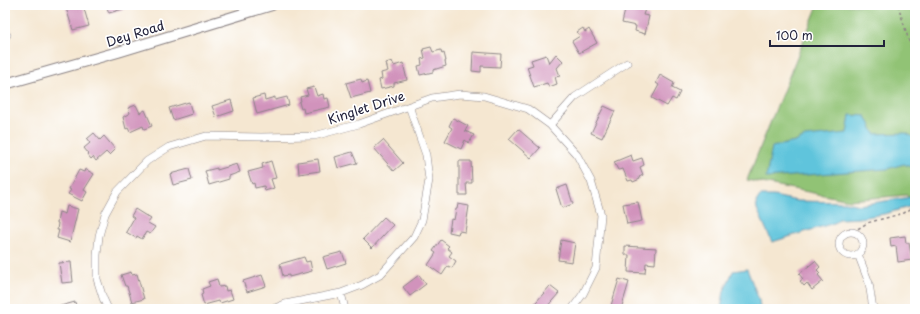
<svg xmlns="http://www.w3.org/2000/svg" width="920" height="314" font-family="'Playpen Sans',sans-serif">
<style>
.green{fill:#91c374;stroke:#5a7258}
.water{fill:#5ec4dc;stroke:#40738c}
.building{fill:#d193bc}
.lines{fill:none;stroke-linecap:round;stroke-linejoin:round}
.street-casing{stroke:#8c8486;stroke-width:8}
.secondary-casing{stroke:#8c8486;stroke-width:12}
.path{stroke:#8c8486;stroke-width:1.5;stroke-dasharray:3 3;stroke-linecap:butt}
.street{stroke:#fff;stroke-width:7}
.secondary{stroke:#fff;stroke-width:10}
.labels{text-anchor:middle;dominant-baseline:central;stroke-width:3.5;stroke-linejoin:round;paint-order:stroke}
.street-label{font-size:13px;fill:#22223b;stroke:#fff}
</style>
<rect width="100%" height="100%" fill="#fff"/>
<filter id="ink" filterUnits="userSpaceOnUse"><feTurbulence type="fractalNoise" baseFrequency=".025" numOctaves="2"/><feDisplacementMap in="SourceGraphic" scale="8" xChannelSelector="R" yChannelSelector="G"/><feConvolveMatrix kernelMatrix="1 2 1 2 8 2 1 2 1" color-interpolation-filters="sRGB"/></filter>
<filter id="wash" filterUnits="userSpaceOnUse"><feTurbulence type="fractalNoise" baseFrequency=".012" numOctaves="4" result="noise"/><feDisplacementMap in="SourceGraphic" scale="16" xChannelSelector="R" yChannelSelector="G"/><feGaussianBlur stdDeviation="0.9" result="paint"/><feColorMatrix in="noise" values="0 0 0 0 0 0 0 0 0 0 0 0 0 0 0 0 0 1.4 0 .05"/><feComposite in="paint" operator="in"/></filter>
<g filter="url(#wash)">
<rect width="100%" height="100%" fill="#f5e7d1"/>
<!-- green -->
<path class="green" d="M818,5H915V215L907,195L849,200L747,180Z"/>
<!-- water -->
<path class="water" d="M850,115L866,116L875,134L906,133L915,138V169L904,164L887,169L766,178L772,147L795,142L805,137L847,133Z
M760,196H774L797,201L845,202L859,205L911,197L913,201L909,207L884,214L859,218L839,219L834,223L772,242L757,209L756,202Z
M747,269L759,300L760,309H721L724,291L733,271Z"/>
<g id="blocks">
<!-- building -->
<path class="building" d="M65,5H83L89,26L73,30Z
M106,5H129L130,7L109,13Z
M637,5L646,6L643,15L649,16L645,34L635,31L636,26L622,23L626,6L636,9Z
M583,28L585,32L589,29L597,43L579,53L572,41L580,36L577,32Z
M431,47L433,52L441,50L442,54L444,53L446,61H445L446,66L433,70V72L420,75L418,66L422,65L421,59L425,58L423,49Z
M473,52L501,54L500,67L481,66V72L472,71Z
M556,54L563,61L557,68L560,76L555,77L557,84L549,87L547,83L534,87L527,67L533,65L531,60L546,55L549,63Z
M392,61L394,66L403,63L407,80L394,83V86L381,89L379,80L382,79L381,73L388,71L386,63Z
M660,75L674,83L672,88L680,92L676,100L672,98L667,106L652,98L659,85L656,83Z
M361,79L362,83L367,81L370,93L351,98L346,83Z
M314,87L317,96L323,94L324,99L328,98L330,107L304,113L303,108L301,109L299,102L301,101L300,97L308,95L306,89Z
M264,95L265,100L275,97V100L287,97L289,105L257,114L253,98Z
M231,100L234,111L216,117L212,106Z
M189,102L192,114L173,120L169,108Z
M136,105L140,113L145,110L152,126L144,129L143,126L130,132L128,128L126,129L123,117L130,113L128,108Z
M604,106L615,111L602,138L591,133Z
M453,118L468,126L465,131L474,135L469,143L465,140L461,149L445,141L452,128L449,126Z
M518,129L540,148L531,158L509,139Z
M94,133L100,140L104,136L115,149L109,155L106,152L96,161L93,157L91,159L87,154L88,153L84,148L90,143L87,139Z
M383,140L403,163L394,171L374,148Z
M352,152L357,163L338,168L335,157Z
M631,155L633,161L642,158L644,165L640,167L643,175L639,177L640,179L633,182L632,180L628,181L623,169L618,170L614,162Z
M318,159L320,171L299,174L298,162Z
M271,161L276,178L271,179L274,188L265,191L264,186L255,188L254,183L252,184L248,172L263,168L262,164Z
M459,161H471L472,183H466L467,195H459Z
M237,164L240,172L229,176V179L209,185L205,171L217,168V170Z
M85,169L94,174L84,190L87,192L82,201L68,194L71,190L69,189L79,170L84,172Z
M189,169L192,180L173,185L170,174Z
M567,185L573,204L562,208L556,189Z
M638,202L642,221L627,224L623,204Z
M458,204L469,206L465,232L459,231L458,234L449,232L451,219L454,220L456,209H457Z
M67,206L78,209L70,242L57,238L59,230H57L58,223H57L59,212L65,214Z
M135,209L151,219L148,223L155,227L150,234L146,232L142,239L137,236L136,238L126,232L134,218L131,216Z
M384,217L393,225L372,248L363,239Z
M905,236L906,243H909L912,260L898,262L896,246L891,247L890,238Z
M441,240L449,246L447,248L452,252L449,256L456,261L452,268L448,266L442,275L428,265L436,253L433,251Z
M561,240L575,243L572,262L558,260Z
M625,246L656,248L655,264L646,263L645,273L628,272L629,255H625Z
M342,252L346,263L327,269L323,257Z
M304,257L306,262L310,261L312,271L289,277V275L283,276L280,264Z
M815,261L820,267L817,270L820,273L818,275L823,281L812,290L807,283L804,286L800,281L803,279L799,274Z
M71,262L73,282L62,283L59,263Z
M131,272L132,275L137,274L144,299L132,302L127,286H125L121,275Z
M262,275L266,286L247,292L243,281Z
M419,275L426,284L410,296L403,287Z
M217,279L219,287L225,286L226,291L230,290L233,299L220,303L219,301L204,305L201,295L203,294L202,289L210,286L208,282Z
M619,279L629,282L621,309H610Z
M550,286L559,293L545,309H530Z
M75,302L77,309H57V307Z"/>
</g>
</g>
<g filter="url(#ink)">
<use href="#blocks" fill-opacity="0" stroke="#8c8486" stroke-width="1"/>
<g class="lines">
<defs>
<path id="street" d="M5,34L7,35
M550,125L575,97L627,63
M839 244a12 12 0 1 1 24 0a12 12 0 1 1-24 0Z
M858,254L869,283L873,309
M341,293L345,309
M108,309L103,298L97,279V255L99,236L105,214L117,192L147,161L169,147L206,136L261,137L314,136L359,124L432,98L460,94L484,96L528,109L550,125L577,155L591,181L601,215L596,268L583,294L572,309
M273,309L285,304L341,293L362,285L380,275L414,237L422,220L429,180L426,155L409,106"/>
<path id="secondary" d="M5,84L118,52L272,5"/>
</defs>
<!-- street casing -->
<use href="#street" class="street-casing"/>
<!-- secondary casing -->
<use href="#secondary" class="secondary-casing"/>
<!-- path -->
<path class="path" d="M898,5L915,61
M853,232L867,223L904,213L915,206"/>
<!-- street -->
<use href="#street" class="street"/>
<!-- secondary -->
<use href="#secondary" class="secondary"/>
</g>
</g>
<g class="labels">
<!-- street labels -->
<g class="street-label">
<text transform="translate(135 33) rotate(-17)">Dey Road</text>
<text transform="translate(366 107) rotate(-18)">Kinglet Drive</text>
</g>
</g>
<!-- margin -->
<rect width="920" height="314" fill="none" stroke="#fff" stroke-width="20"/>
<!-- scale -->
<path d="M770 40v6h114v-6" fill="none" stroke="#22223b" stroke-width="2"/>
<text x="776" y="40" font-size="12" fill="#22223b" stroke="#ffffff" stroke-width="3" paint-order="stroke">100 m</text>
</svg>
